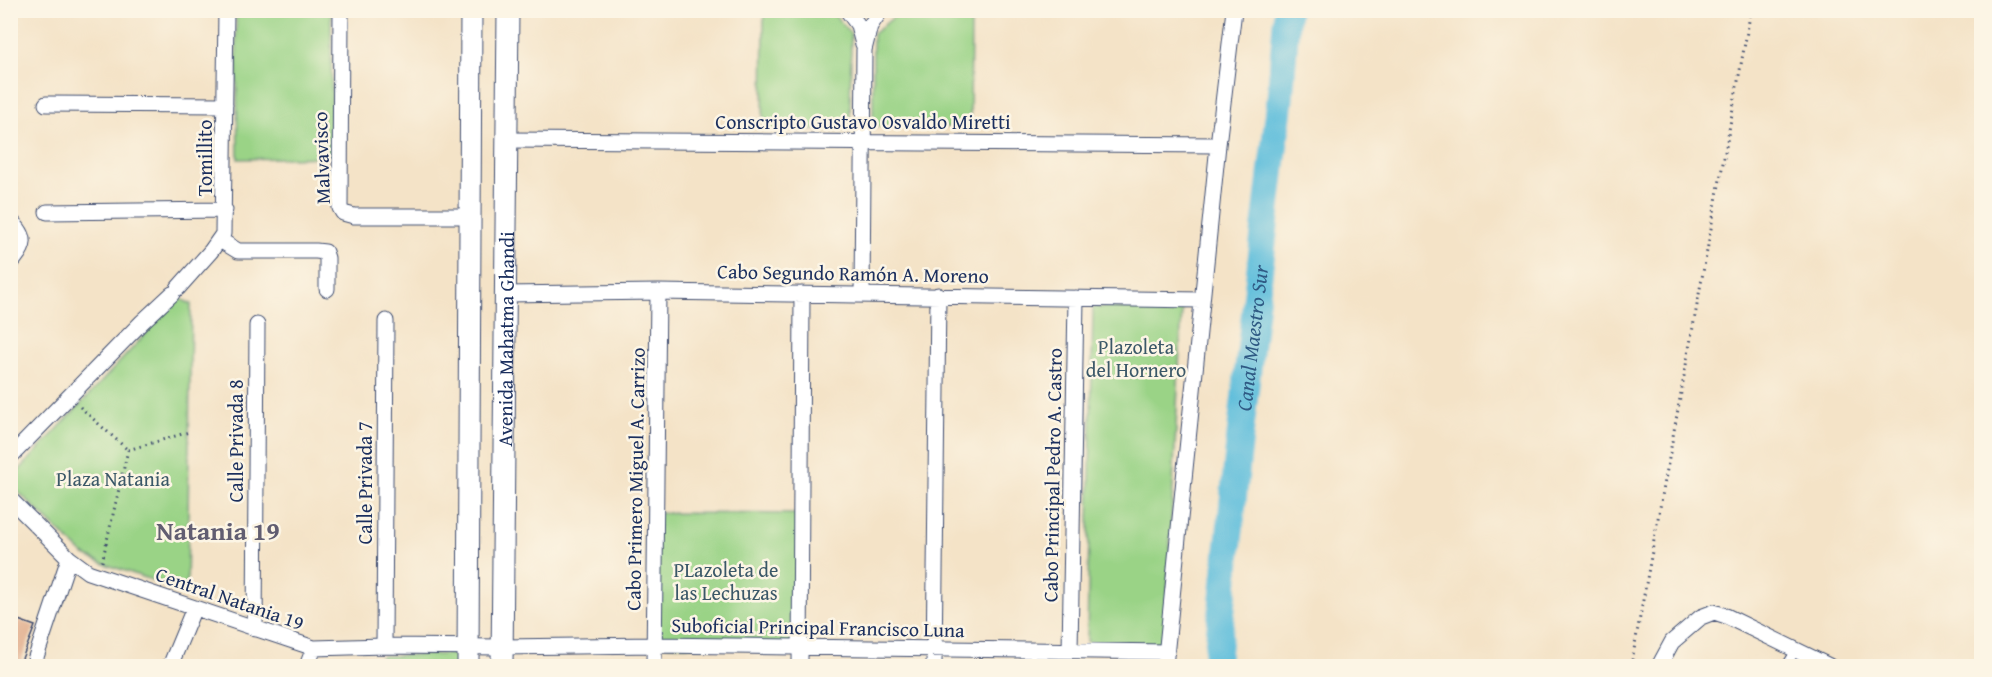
<svg xmlns="http://www.w3.org/2000/svg" width="1992" height="677" font-family="'Gentium Book Plus',serif">
<style>
.green{fill:#9ad386;stroke:#5a8172;stroke-width:1.5}
.lines{fill:none;stroke-linecap:round;stroke-linejoin:round}
.river{stroke:#5dbddb;stroke-width:27}
.building{fill:#e3b293}
.service-casing{stroke:#3c4a6e;stroke-width:10}
.minor-casing{stroke:#3c4a6e;stroke-width:17}
.secondary-casing{stroke:#3c4a6e;stroke-width:23}
.path{stroke:#3c4a6e;stroke-width:3;stroke-dasharray:1.5 4.5;stroke-linecap:butt}
.service{stroke:#fff;stroke-width:8}
.minor{stroke:#fff;stroke-width:15}
.secondary{stroke:#fff;stroke-width:21}
.labels{text-anchor:middle;dominant-baseline:central;stroke-width:5;stroke-linejoin:round;paint-order:stroke}
.street-label{font-size:20px;fill:#1b2f5e;stroke:#fcf5e5}
.park-label{font-size:20px;fill:#3b5868;stroke:#fcf5e5}
.water-label{font-size:21px;font-style:italic;fill:#2f5a84;stroke:#fcf5e5}
.district-label{font-size:26px;font-weight:bold;fill:#615d71;stroke:#fcf5e5}
</style>
<rect width="100%" height="100%" fill="#fcf5e5"/>
<filter id="ink" filterUnits="userSpaceOnUse"><feTurbulence type="fractalNoise" baseFrequency=".0167" numOctaves="2"/><feDisplacementMap in="SourceGraphic" scale="12" xChannelSelector="R" yChannelSelector="G"/><feConvolveMatrix kernelMatrix="1 2 1 2 8 2 1 2 1" color-interpolation-filters="sRGB"/></filter>
<filter id="wash" filterUnits="userSpaceOnUse"><feTurbulence type="fractalNoise" baseFrequency=".008" numOctaves="4" result="noise"/><feDisplacementMap in="SourceGraphic" scale="24" xChannelSelector="R" yChannelSelector="G"/><feGaussianBlur stdDeviation="1.35" result="paint"/><feColorMatrix in="noise" values="0 0 0 0 0 0 0 0 0 0 0 0 0 0 0 0 0 1.4 0 .05"/><feComposite in="paint" operator="in"/></filter>
<g filter="url(#wash)">
<rect width="100%" height="100%" fill="#f4e3c7"/>
<!-- green -->
<path class="green" d="M236,11H331L332,157L238,159Z
M764,11H831L851,34L850,130H763Z
M901,11H971L970,127L873,126V34Z
M179,298L191,304L187,592L102,563L83,554L10,484L11,479Z
M1093,307L1182,308L1165,644L1087,642Z
M655,513L800,514V648L654,645Z
M455,654L456,666H377L381,656Z"/>
<g class="lines">
<!-- river -->
<path class="river" id="s1" d="M1216,666L1238,453L1280,99L1287,10"/>
</g>
<g id="blocks">
<!-- building -->
<path class="building" d="M10,617L35,626L19,666H10Z"/>
</g>
</g>
<g filter="url(#ink)">
<use href="#blocks" fill-opacity="0" stroke="#3c4a6e" stroke-width="1.5"/>
<g class="lines">
<defs>
<path id="service" d="M1786,666L1796,650"/>
<path id="minor" d="M341,10L340,208L343,213L354,216H470
M847,10L858,25L863,44
M46,104L225,105
M508,140L1218,145
M47,212L225,210
M10,220C29,237 26,247 10,264
M220,240L238,251H316L325,252L327,258V289
M178,288L211,251L223,234L226,10
M504,294L658,292L1202,300
M862,294L864,50L870,26L881,10
M10,457L142,322L172,294
M10,499L69,558L88,572L314,648L384,646L502,647L654,645L1167,652
M255,629L257,325
M384,646L386,321
M1070,651L1076,298
M33,666L69,558
M170,666L194,608
M307,666L314,648
M654,666L658,292
M800,666L802,294
M934,666L938,295
M1165,666L1218,145L1234,10
M1659,666L1672,642L1701,617L1714,612L1726,616L1829,666"/>
<g id="secondary">
<path d="M468,666L471,10"/>
<path id="s2" d="M502,666L508,10"/>
</g>
</defs>
<!-- service casing -->
<use href="#service" class="service-casing"/>
<!-- minor casing -->
<use href="#minor" class="minor-casing"/>
<!-- secondary casing -->
<use href="#secondary" class="secondary-casing"/>
<!-- path -->
<path class="path" d="M80,407L128,450
M128,450L189,432
M102,562L128,450
M1631,666L1751,10"/>
<!-- service -->
<use href="#service" class="service"/>
<!-- minor -->
<use href="#minor" class="minor"/>
<!-- secondary -->
<use href="#secondary" class="secondary"/>
</g>
</g>
<g class="labels">
<!-- street labels -->
<g class="street-label">
<text x="863" y="121">Conscripto Gustavo Osvaldo Miretti</text>
<text transform="translate(204 158) rotate(-90)">Tomillito</text>
<text transform="translate(321 158) rotate(-92)">Malvavisco</text>
<text transform="translate(853 273) rotate(1)">Cabo Segundo Ramón A. Moreno</text>
<text stroke="none"><textPath href="#s2" startOffset="327">Avenida Mahatma Ghandi</textPath></text>
<text transform="translate(235 441) rotate(-90)">Calle Privada 8</text>
<text transform="translate(1052 475) rotate(-89)">Cabo Principal Pedro A. Castro</text>
<text transform="translate(635 479) rotate(-89)">Cabo Primero Miguel A. Carrizo</text>
<text transform="translate(364 483) rotate(-90)">Calle Privada 7</text>
<text transform="translate(230 598) rotate(19)">Central Natania 19</text>
<text transform="translate(818 627) rotate(1)">Suboficial Principal Francisco Luna</text>
</g>
<!-- park labels -->
<g class="park-label">
<text x="1136" y="346">Plazoleta<tspan x="1136" dy="23">del Hornero</tspan></text>
<text x="113" y="478">Plaza Natania</text>
<text x="726" y="569">PLazoleta de<tspan x="726" dy="23">las Lechuzas</tspan></text>
</g>
<!-- water labels -->
<g class="water-label">
<text stroke="none"><textPath href="#s1" startOffset="330">Canal Maestro Sur</textPath></text>
</g>
<!-- district labels -->
<g class="district-label">
<text x="218" y="530">Natania 19</text>
</g>
</g>
<!-- margin -->
<rect width="1992" height="677" fill="none" stroke="#fcf5e5" stroke-width="36"/>
</svg>
